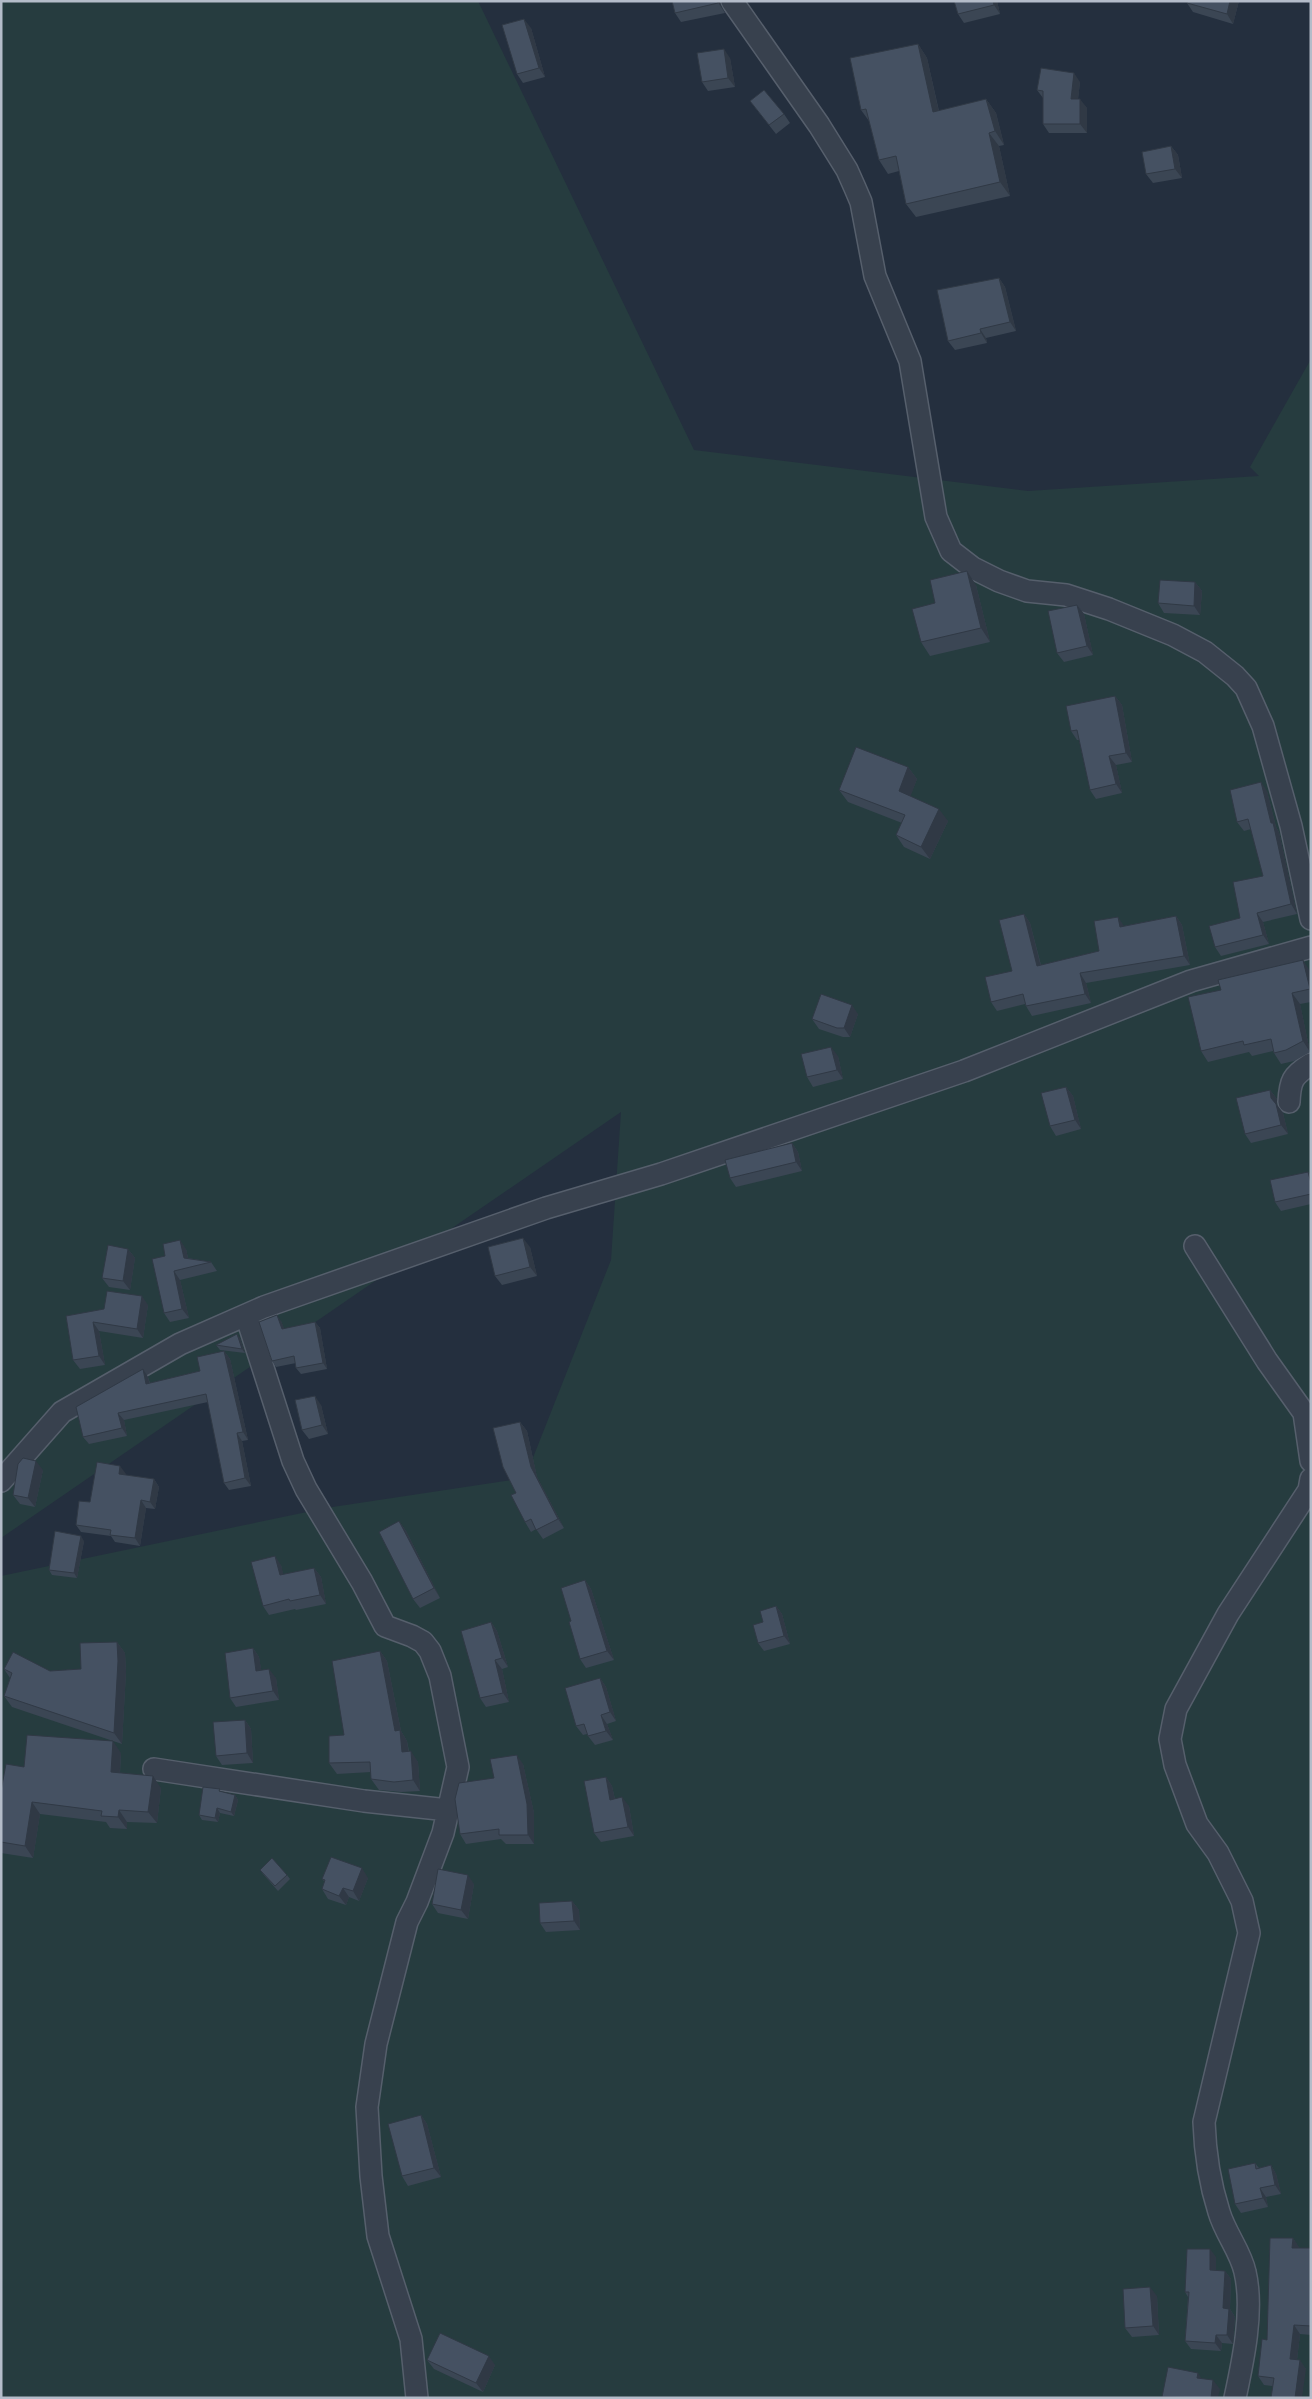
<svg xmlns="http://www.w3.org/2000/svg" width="1312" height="2399" font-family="Barlow,sans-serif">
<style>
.green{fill:#263c3f}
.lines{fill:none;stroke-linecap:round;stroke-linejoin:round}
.minor-casing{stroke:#565f6c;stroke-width:24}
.minor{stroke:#38414e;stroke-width:21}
.wall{fill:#3b4654}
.shaded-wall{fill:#303945}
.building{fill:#455162;stroke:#303945}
</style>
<rect width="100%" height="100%" fill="#242f3e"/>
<!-- green -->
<path class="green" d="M1,1H478L694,450L1028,491L1259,476L1250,467L1311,359V2398H1V1576L326,1508L525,1478L611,1260L621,1112L1,1538Z"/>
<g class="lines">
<defs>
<path id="minor" d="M732,1L819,125L847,170L855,188L861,202L875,276L910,361L936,517L951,551L973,568L999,581L1027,591L1066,595L1109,609L1173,635L1205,652L1235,676L1246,688L1263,726L1291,826L1311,919
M1289,1102C1290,1081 1292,1076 1311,1064
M1195,1246L1267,1361L1304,1413L1311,1461
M246,1315L293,1461L306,1489L362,1582L385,1626L412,1636L423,1642L430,1651L440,1676L458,1767L443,1833L417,1902L407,1922L376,2044L367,2107L371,2176L378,2236L411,2339L417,2398
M1,1481L62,1412L180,1344L264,1307L546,1208L661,1174L964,1071L1191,981L1311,947
M154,1769L364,1801L448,1810
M1235,2398C1243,2361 1254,2310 1245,2272C1241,2252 1225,2233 1219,2212C1210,2184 1205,2151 1204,2122L1249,1933L1242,1901L1218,1853L1197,1824L1175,1765L1170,1739L1176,1709L1228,1614L1309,1490L1311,1479"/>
</defs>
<!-- minor casing -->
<use href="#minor" class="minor-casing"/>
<!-- minor -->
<use href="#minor" class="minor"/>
</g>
<!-- wall -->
<path class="wall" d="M672,1H720V3L725,13L681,22L675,13Z
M954,1H997L1000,14L964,23L958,14Z
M1239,1L1233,24L1193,12L1187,3Z
M531,28L545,77L523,83L517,74Z
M918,44L927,58L939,111L986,99L996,113L1004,145L999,146L1010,196L916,217L906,204L899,171L888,174L879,160L869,121L861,110Z
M730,58L735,87L708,91L702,82Z
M1080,82L1078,99L1087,108V133H1049L1043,124V98L1037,90Z
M750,101L784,114L790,123L776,134Z
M1171,146L1178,155L1182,178L1153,183L1146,174Z
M999,278L1005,287L1016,331L986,338L987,343L955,350L948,341Z
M1195,582L1202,591L1200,615L1164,613L1158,603Z
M976,585L990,642L930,656L921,642L935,603Z
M1077,605L1084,614L1093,655L1064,662L1057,653Z
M1115,696L1122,705L1132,762L1116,765L1122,793L1096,799L1090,790L1079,740H1077L1071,731Z
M908,767L917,779L910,796L948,821L930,859L904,847L896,835L902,823L848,802L839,790Z
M1267,791L1276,827L1279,832L1297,914L1263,922L1269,944L1221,956L1215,947L1240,918L1263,876L1251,829L1244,831L1237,822Z
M1024,914L1030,923L1041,965L1099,951L1124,926L1176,916L1182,925L1190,965L1086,983L1091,1003L1032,1016L1026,1006L1025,1004L997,1011L991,1002L1012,971Z
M1310,971L1311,1002L1300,1004L1310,1052L1294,1061L1281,1064L1274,1053L1273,1051L1252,1056L1249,1052L1208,1062L1201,1051Z
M858,1014L850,1037H843L819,1029L812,1019Z
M838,1056L843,1079L813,1087L807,1077Z
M1066,1087L1073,1096L1081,1129L1056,1136L1050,1126Z
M1270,1090L1277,1099V1105L1283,1113L1288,1134L1251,1143L1245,1134Z
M792,1143L798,1152L802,1171L736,1187L730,1178Z
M1308,1172L1311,1175V1204L1281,1211L1275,1202Z
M530,1247L537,1276L502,1285L495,1276Z
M128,1249L135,1258L130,1290L109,1287L102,1278Z
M186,1249L188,1258L211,1262L217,1271L180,1280L189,1318L170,1322L164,1313L165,1256Z
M148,1305L143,1338L99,1331L105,1365L80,1369L73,1360L66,1316Z
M281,1321L284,1329L315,1322L320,1328L327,1369L301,1374L296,1368V1363L276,1367L272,1361Z
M240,1338L245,1353L220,1350L216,1345Z
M224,1351L230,1359L248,1440L242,1441L251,1486L229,1490L224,1483L208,1402L124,1420L127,1436L89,1444L83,1437L148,1377L150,1383L200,1371Z
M321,1405L328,1434L309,1439L302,1430Z
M520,1422L527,1431L537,1477L564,1528L543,1539L536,1529L531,1532L525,1522L516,1493Z
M43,1470L35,1507L20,1504L13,1495Z
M126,1474L125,1475L154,1479L159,1487L155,1509L146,1508L140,1546L115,1542L111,1536L81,1532L76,1525L90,1502Z
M399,1521L406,1531L440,1598L420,1608L413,1599Z
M84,1541L77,1578L52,1575L49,1570Z
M281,1565L283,1575L314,1568L321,1577L326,1604L296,1610L295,1609L269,1615L263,1606Z
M585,1580L591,1589L614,1660L586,1668L580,1659Z
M776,1606L782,1614L790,1644L764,1651L758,1643L763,1622Z
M491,1622L497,1631L508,1667L502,1669L509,1702L486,1707L480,1698Z
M117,1642L125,1653L126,1672L122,1744L12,1707L4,1696L10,1678L4,1669L50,1671L81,1669Z
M253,1648L259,1657L261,1670L276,1678L279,1700L236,1707L230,1698Z
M380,1651L387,1661L401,1731L407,1741L409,1751L418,1762L420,1791L401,1792L379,1790L371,1779V1772L337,1774L329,1763L344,1735Z
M600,1678L606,1687L616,1721L607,1724L613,1740L595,1745L588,1736L587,1734L583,1735L576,1726Z
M245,1720L251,1729L253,1763L222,1765L216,1756Z
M121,1753L120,1773L161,1788L157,1823L127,1822V1829L110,1828L106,1822L40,1814L33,1858L1,1853V1791L24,1767Z
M523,1764L534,1813V1844H506L501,1839L466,1844L460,1834L494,1778Z
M606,1777L612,1786L615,1799L629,1806L634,1836L601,1842L594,1833Z
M235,1795L238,1800L234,1816L220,1813L218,1822L202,1820L199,1815Z
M260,1870L287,1875L290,1879L278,1891L263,1874Z
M368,1878L359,1901L349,1897L346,1905L328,1899L322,1889L325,1882L322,1879Z
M474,1884L468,1919L438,1913L432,1904Z
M572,1901L579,1910L580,1930L546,1932L540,1923Z
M421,2115L427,2124L441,2177L408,2186L402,2176Z
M1255,2163L1259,2168L1271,2165L1276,2174L1281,2194L1266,2197L1268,2207L1241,2213L1235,2204Z
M1293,2238L1299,2248H1311V2335L1300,2334L1297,2360L1306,2369L1273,2386L1264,2385L1258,2376Z
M1216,2257V2271H1225L1231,2279L1230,2309L1235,2317L1233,2344L1222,2343L1221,2351L1191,2349L1185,2341L1188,2297L1185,2292Z
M1157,2296L1159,2335L1132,2337L1125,2328Z
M427,2360L495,2365L483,2392L434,2369Z"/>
<!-- shaded-wall -->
<path class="shaded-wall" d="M717,1H720V3L725,13Z
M993,1H997L1000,14L994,5Z
M1230,1H1239L1233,24L1227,14Z
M524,19L531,28L545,77L539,68Z
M918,44L927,58L942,126L933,112Z
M724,49L730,58L735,87L728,78Z
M1074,73L1080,82L1077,108L1071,99Z
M986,99L996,113L1004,145L995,131Z
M1080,99L1087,108V133L1080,124Z
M989,133L999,146L1010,196L1000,182Z
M1171,146L1178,155L1182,178L1175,169Z
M999,278L1005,287L1016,331L1010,322Z
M980,329L986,338L987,343L981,333Z
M967,571L976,585L990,642L981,628Z
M1195,582L1202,591L1200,615L1194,606Z
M1077,605L1084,614L1093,655L1087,646Z
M1115,696L1122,705L1132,762L1126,753Z
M1109,756L1116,765L1122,793L1116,784Z
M908,767L917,779L908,803L899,791Z
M1261,782L1267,791L1276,827L1279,832L1297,914L1291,904Z
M939,809L948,821L930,859L921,847Z
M1257,913L1263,922L1269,944L1263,935Z
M1024,914L1030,923L1043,975L1037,966Z
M1176,916L1182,925L1190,965L1184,956Z
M1118,917L1124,926L1120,927Z
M1303,960L1310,971L1311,991L1310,989Z
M1080,973L1086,983L1091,1003L1085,994Z
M1292,993L1300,1004L1310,1052L1303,1041Z
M852,1005L858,1014L850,1037L844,1028Z
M831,1047L838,1056L843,1079L837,1070Z
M1066,1087L1073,1096L1081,1129L1075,1120Z
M1270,1090L1277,1099V1105L1283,1113L1288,1134L1281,1125L1271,1098Z
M792,1143L798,1152L802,1171L796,1162Z
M523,1238L530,1247L537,1276L530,1267Z
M180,1240L186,1249L190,1267L184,1258Z
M128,1249L135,1258L130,1290L123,1281Z
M174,1271L180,1280L189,1318L182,1309Z
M142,1296L148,1305L143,1338L137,1329Z
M277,1315L281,1321L287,1335L282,1329Z
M93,1322L99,1331L105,1365L99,1356Z
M315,1322L320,1328L327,1369L323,1363Z
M237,1334L240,1338L245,1353L242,1349Z
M224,1351L230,1359L248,1440L243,1432Z
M143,1369L148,1377L151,1391L146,1384Z
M315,1396L321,1405L328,1434L322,1425Z
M118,1413L124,1420L127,1436L122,1428Z
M520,1422L527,1431L537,1477L564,1528L558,1519L531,1467Z
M237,1433L242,1441L251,1486L245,1478Z
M36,1461L43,1470L35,1507L28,1498Z
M120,1466L126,1474L124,1481L119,1474Z
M154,1479L159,1487L155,1509L150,1502Z
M141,1500L146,1508L140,1546L135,1538Z
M399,1521L406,1531L440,1598L434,1588Z
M81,1536L84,1541L77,1578L74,1573Z
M275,1556L281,1565L286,1584L280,1575Z
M314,1568L321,1577L326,1604L320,1595Z
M585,1580L591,1589L614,1660L607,1651Z
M776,1606L782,1614L790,1644L784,1636Z
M491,1622L497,1631L508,1667L502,1658Z
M117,1642L125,1653L126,1672L122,1744L114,1733Z
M253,1648L259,1657L263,1680L256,1671Z
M380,1651L387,1661L401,1731L407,1741L410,1762L402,1752L395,1731Z
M495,1660L502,1669L509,1702L503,1693Z
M269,1669L276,1678L279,1700L273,1691Z
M600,1678L606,1687L616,1721L610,1712Z
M601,1715L607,1724L613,1740L606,1731Z
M245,1720L251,1729L253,1763L247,1753Z
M113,1741L121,1753L119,1784L111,1772Z
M411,1751L418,1762L420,1791L413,1780Z
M517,1755L523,1764L534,1813V1844L528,1835Z
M153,1776L161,1788L157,1823L148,1812Z
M606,1777L612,1786L617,1809L610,1800Z
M235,1795L238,1800L234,1816L231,1812Z
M622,1797L629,1806L634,1836L628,1827Z
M32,1802L40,1814L33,1858L25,1846Z
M217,1808L220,1813L218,1822L215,1818Z
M119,1810L127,1822V1829L118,1817Z
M362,1868L368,1878L359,1901L353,1891Z
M468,1875L474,1884L468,1919L461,1910Z
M343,1888L349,1897L346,1905L339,1896Z
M572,1901L579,1910L580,1930L574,1921Z
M421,2115L427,2124L441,2177L434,2168Z
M1271,2165L1276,2174L1281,2194L1275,2185Z
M1260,2188L1266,2197L1268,2207L1263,2198Z
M1293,2238L1299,2247V2257L1292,2248Z
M1210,2249L1216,2257V2279L1210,2270Z
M1225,2271L1231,2279L1230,2309L1235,2317L1233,2344L1227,2335L1223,2308Z
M1150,2287L1157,2296L1159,2335L1153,2326Z
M1294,2325L1300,2334L1296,2368L1290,2359Z
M1216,2335L1222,2343L1221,2351L1215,2343Z
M489,2356L495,2365L483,2392L476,2383Z
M1300,2360L1306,2369L1302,2398H1295Z
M1198,2373L1204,2382L1197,2378Z
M1213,2380L1220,2389L1218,2398H1211Z"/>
<!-- building -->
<path class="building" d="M672,1H717L718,3L675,13Z
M954,1H993L994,5L958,14Z
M1188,1H1230L1227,14L1187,3Z
M524,19L539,68L517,74L502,25Z
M918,44L933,112L986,99L995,131L989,133L1000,182L906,204L896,156L879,160L866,109L861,110L850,58Z
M724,49L728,78L702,82L697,53Z
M1041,68L1074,73L1071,99H1080V124H1043V91L1037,90Z
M764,90L784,114L769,125L750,101Z
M1171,146L1175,169L1146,174L1142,152Z
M999,278L1010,322L980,329L981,333L948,341L937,290Z
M967,571L981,628L921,642L912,609L935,603L930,580Z
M1160,580L1195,582L1194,606L1158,603Z
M1077,605L1087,646L1057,653L1048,611Z
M1115,696L1126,753L1109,756L1116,784L1090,790L1077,730L1071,731L1066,706Z
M856,747L908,767L899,791L939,809L921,847L896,835L905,815L839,790Z
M1261,782L1271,823H1273L1274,827L1291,904L1257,913L1263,935L1215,947L1209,926L1240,918L1233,882L1263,876L1248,819L1237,822L1230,790Z
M1024,914L1037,966L1099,951L1094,921L1118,917L1120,927L1176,916L1184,956L1080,973L1085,994L1026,1006L1023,994L991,1002L985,977L1012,971L999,920Z
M1303,960L1310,989L1292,993L1303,1041L1286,1050L1274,1053L1271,1039L1244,1045L1243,1041L1201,1051L1188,997L1221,990L1218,980Z
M821,994L852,1005L844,1028H837L812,1019Z
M831,1047L837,1070L807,1077L801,1054Z
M1066,1087L1075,1120L1050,1126L1041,1093Z
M1270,1090L1271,1098L1276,1104L1281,1125L1245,1134L1236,1098Z
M792,1143L796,1162L730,1178L725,1160Z
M1308,1172L1311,1183V1194L1275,1202L1270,1180Z
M523,1238L530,1267L495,1276L488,1247Z
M180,1240L184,1258L211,1262L174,1271L182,1309L164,1313L152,1259L165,1256L163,1244Z
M108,1245L128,1249L123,1281L102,1278Z
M107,1291L142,1296L137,1329L93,1322L99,1356L73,1360L66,1316L104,1309Z
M277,1315L282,1329L315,1322L323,1363L296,1368L294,1356L272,1361L259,1322Z
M237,1334L242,1349L216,1345Z
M224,1351L243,1432L237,1433L245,1478L224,1483L206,1394L118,1413L122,1428L83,1437L76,1407L143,1369L146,1384L200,1371L197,1357Z
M315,1396L322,1425L302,1430L295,1400Z
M520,1422L531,1467L558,1519L536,1530L531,1519L525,1522L511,1495L516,1493L503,1467L493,1428Z
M23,1458L36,1461L28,1498L13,1495L18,1464Z
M97,1462L120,1466L119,1474L154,1479L150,1502L141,1500L135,1538L110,1535L111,1530L76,1525L79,1501L90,1502Z
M399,1521L434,1588L413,1599L379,1532Z
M55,1531L81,1536L74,1573L49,1570Z
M275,1556L280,1575L314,1568L320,1595L290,1601L289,1599L263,1606L251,1562Z
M585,1580L607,1651L580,1659L569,1622L571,1621L561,1588Z
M776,1606L784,1636L758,1643L753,1625L763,1622L760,1611Z
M491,1622L502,1658L495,1660L503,1693L480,1698L461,1631Z
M117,1642L118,1661L114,1733L4,1696L12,1673L4,1669L13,1652L50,1671L81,1669L80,1643Z
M253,1648L256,1671L269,1669L273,1691L230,1698L225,1653Z
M380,1651L395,1731L400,1730L402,1752L411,1751L413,1780L394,1782L371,1779L370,1762L329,1763V1736L344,1735L332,1661Z
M600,1678L610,1712L601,1715L606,1731L588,1736L584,1724L576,1726L565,1688Z
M245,1720L247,1753L216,1756L213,1722Z
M27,1735L113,1741L111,1772L153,1776L148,1812L119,1810L118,1817L101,1816L102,1811L32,1802L25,1846L1,1842V1791L6,1764L24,1767Z
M517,1755L527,1804L528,1835H499V1829L460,1834L455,1799L459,1783L494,1778L490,1759Z
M606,1777L610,1800L622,1797L628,1827L594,1833L584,1781Z
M203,1787L220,1789L219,1791L235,1795L231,1812L217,1808L215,1818L199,1815Z
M331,1857L362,1868L353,1891L343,1888L339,1896L322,1889L325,1880L322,1879Z
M272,1858L287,1875L275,1886L260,1870Z
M438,1869L468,1875L461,1910L432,1904Z
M572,1901L574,1921L540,1923L539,1903Z
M421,2115L434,2168L402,2176L388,2124Z
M1255,2163L1256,2169L1271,2165L1275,2185L1260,2188L1263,2198L1235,2204L1228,2169Z
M1270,2238H1293L1292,2248H1311V2326L1294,2325L1290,2359L1300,2360L1295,2398H1271L1274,2378L1258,2376L1262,2339L1267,2340Z
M1187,2249H1210V2270L1225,2271L1223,2308L1229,2309L1227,2335H1216L1215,2343L1185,2341L1189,2292H1185Z
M1150,2287L1153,2326L1125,2328L1123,2289Z
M440,2333L489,2356L476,2383L427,2360Z
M1168,2367L1198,2373L1197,2378L1213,2380L1211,2398L1162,2397Z"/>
<!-- border -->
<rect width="1312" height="2399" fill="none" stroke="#b4bcc9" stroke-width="5"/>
</svg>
